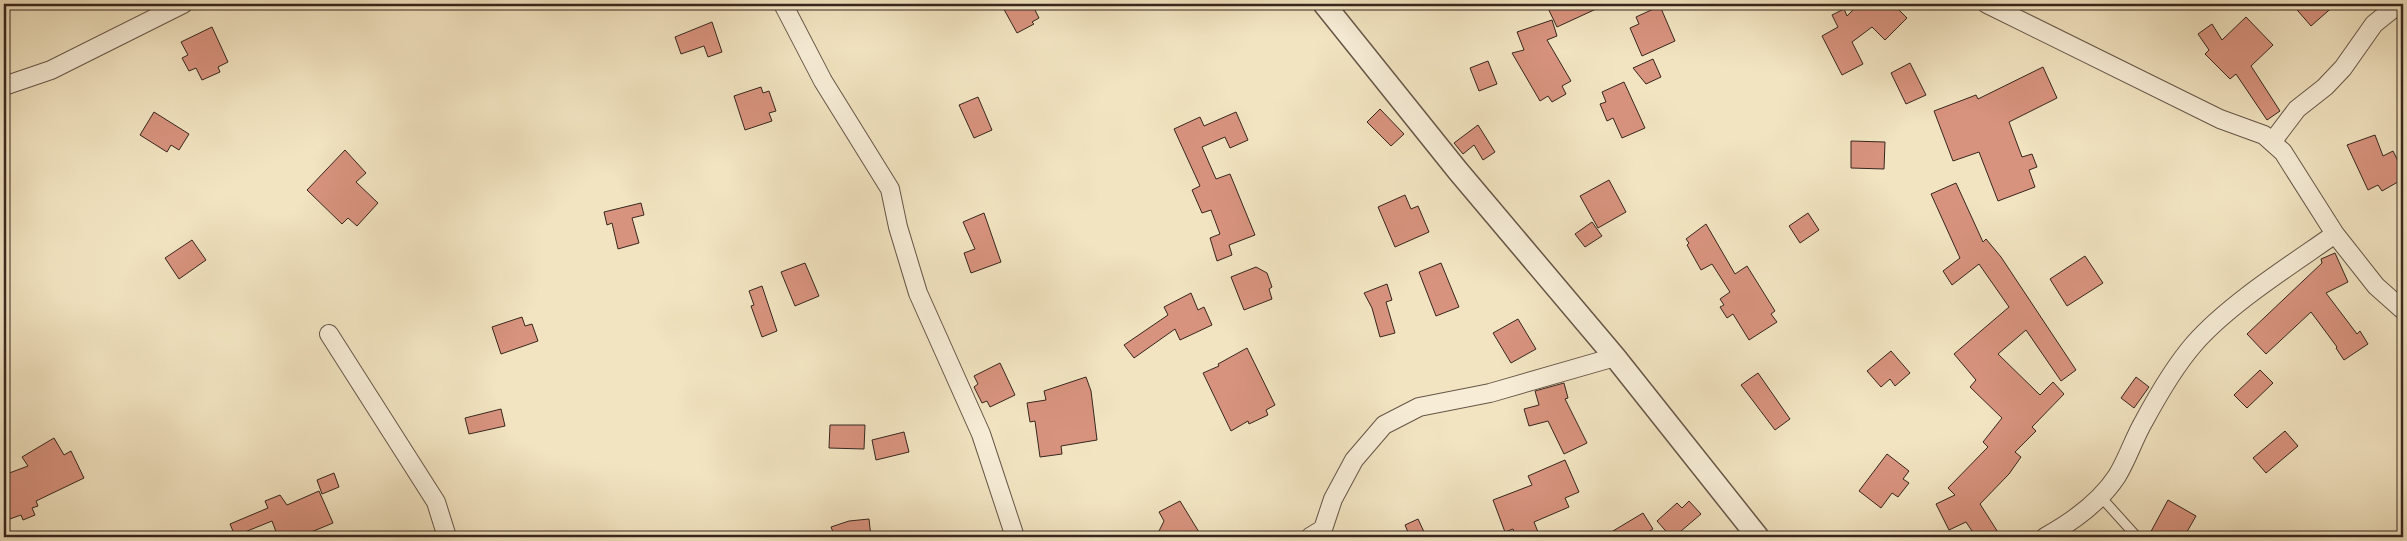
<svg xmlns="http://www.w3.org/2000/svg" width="2407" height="541" font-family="'EB Garamond',serif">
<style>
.building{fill:#d8937e;stroke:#37261e}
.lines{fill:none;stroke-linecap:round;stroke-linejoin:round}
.service-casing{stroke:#665647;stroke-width:11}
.minor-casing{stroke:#665647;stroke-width:20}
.tertiary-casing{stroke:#665647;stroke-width:24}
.service{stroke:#f7edd7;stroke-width:9}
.minor{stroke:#f7edd7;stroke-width:18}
.tertiary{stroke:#f7edd7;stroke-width:21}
</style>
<rect width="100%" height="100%" fill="#f2e4c1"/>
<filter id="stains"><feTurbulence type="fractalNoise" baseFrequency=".004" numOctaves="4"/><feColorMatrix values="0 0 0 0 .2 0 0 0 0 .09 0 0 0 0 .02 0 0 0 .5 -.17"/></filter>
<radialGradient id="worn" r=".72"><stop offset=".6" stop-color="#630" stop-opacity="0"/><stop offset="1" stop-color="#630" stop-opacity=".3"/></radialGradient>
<!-- building -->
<path class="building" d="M1001,4H1032L1039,18L1032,22L1034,24L1017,33Z
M1546,4H1607L1557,27Z
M1859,4H1893L1907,18L1885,40L1872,27L1852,42L1863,64L1842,75L1822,36L1838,27L1832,15L1844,9L1847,16Z
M2292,4H2336L2311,26Z
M1660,6L1675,41L1642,56L1630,28L1639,24L1636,17Z
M2246,17L2273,45L2251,66L2280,111L2267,120L2236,74L2230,79L2205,54L2209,50L2198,34L2212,24L2222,40Z
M1552,20L1557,36L1547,40L1571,81L1562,86L1566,94L1552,102L1548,96L1540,101L1512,53L1524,50L1517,32Z
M712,22L722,52L708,57L704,46L681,54L675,37Z
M212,27L228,62L218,67L220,72L202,80L196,68L189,71L182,58L188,55L181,42Z
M1653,59L1661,77L1646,84L1633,68Z
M1488,61L1497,84L1479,91L1470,68Z
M1910,63L1926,95L1906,104L1891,73Z
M2043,67L2057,98L2009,122L2022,157L2032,154L2037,167L2029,170L2035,187L1998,201L1979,152L1953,161L1934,111L1976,95L1978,99Z
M1624,82L1645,128L1622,138L1613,118L1607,121L1600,104L1606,102L1602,92Z
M761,87L763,93L769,91L776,111L769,113L772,121L745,130L734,96Z
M978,97L992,130L974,138L959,105Z
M1380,109L1404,134L1391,146L1367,122Z
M154,112L189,134L179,150L171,145L167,152L140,135Z
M1236,112L1248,140L1230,148L1225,137L1202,147L1216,179L1230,174L1255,235L1229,245L1232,255L1217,261L1210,238L1220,234L1211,210L1202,213L1192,190L1200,186L1174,129L1200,117L1204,126Z
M1478,125L1495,152L1483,160L1474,145L1463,154L1454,143Z
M2375,135L2383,156L2393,151L2403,171V179L2382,191L2378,185L2368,190L2347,145Z
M1851,141L1885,142L1884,169L1851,168Z
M345,150L366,173L356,182L378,203L357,226L348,218L342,224L307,190Z
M1609,180L1626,212L1598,228L1580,196Z
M1956,183L1983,242L1986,239L2001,257L2076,370L2061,381L2026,330L1998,354L2040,395L2053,382L2064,394L2032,427L2036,431L2015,452L2021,457L2009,474L1980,504L2001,537H1976L1966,522L1949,530L1936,504L1955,495L1948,488L1988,447L1983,442L2002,418L1970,387L1976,380L1954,354L2009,307L1979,264L1952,285L1943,271L1960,258L1931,194Z
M1405,195L1411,209L1418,206L1429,232L1395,247L1378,207Z
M641,203L644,215L632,218L639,243L618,249L612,223L607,225L604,212Z
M984,213L1001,262L971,273L964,253L975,249L963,222Z
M1808,213L1819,230L1800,243L1789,226Z
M1592,222L1602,236L1585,247L1575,234Z
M1706,224L1735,274L1747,266L1775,311L1771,314L1777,322L1749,340L1733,314L1727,318L1720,307L1724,305L1720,299L1730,292L1712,264L1701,270L1687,245L1689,243L1686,239Z
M192,240L206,260L179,279L165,258Z
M2335,253L2348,282L2326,293L2357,334L2360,331L2368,344L2344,360L2336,348L2337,347L2311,312L2266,354L2247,334L2322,263L2321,259Z
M2085,256L2103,283L2067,306L2050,279Z
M805,263L819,296L795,306L781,272Z
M1441,263L1459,307L1436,316L1419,272Z
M1256,267L1267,273L1272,287L1269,289L1272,299L1244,310L1231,277Z
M1387,284L1392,300L1386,302L1395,333L1380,337L1372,308L1364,293Z
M762,286L777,331L762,337L751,306L754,305L749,291Z
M1191,293L1198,310L1204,307L1212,325L1180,340L1175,329L1134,358L1124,345L1168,315L1164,307Z
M522,317L525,326L532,324L538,341L501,354L492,327Z
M1518,319L1536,349L1511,363L1493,333Z
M1247,348L1275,405L1266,410L1268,415L1249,424L1248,421L1231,431L1203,373L1219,366L1218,364Z
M1891,351L1910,373L1895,386L1890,379L1881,387L1867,371Z
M1000,363L1015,395L990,407L987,401L982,403L974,387L978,384L974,376Z
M2260,370L2273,383L2247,408L2234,395Z
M1758,373L1790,419L1775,430L1741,385Z
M1086,377L1091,391L1097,440L1061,446L1062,454L1040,457L1035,421L1030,422L1027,403L1046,400L1044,391Z
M2136,377L2149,387L2134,408L2121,398Z
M1564,383L1568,398L1565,399L1587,443L1564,454L1548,421L1529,426L1524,409L1539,405L1535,391Z
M501,409L505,426L469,434L465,418Z
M830,425H865L864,449L829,448Z
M2285,431L2298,446L2266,473L2253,458Z
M904,432L909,452L876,460L872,440Z
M54,438L64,455L71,451L84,478L36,501L38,506L32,508L35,515L23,520L21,515L7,520L4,512V475L28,466L22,457Z
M1887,454L1909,471L1903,479L1909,483L1898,497L1892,493L1881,508L1859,491Z
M1565,460L1579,492L1565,498L1569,507L1534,522L1540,537H1516L1513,529L1505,532L1493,500L1532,485L1528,476Z
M334,473L339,487L322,494L317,480Z
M319,491L333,523L299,537H278L272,521L235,536L230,524L268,508L265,501L280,495L287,505Z
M2168,500L2196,516L2184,537H2148Z
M1180,501L1202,537H1156L1164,521L1159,512Z
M1689,501L1701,514L1674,537H1671L1657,521L1677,503L1682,508Z
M1643,513L1653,529L1640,537H1603Z
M869,519L871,537H835L831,527L849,521Z
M1418,519L1425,534L1418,537H1410L1405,525Z"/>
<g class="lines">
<defs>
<path id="service" d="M2100,496L2137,537"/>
<path id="minor" d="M783,4L823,81L890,189L898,227L918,293L981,434L1015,537
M1987,4L2220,119L2264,135L2283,152L2335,234L2376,286L2403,310
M4,86L51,70L183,4
M2272,142L2297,109L2325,87L2343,68L2374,24L2399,4
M329,334L436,502L447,537
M1310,537L1323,529L1333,499L1354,460L1384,425L1419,407L1490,393L1615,357
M2045,537C2072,522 2100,502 2117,476C2128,458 2134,438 2144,421C2158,395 2175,366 2194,344C2229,304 2291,265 2335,234"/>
<path id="tertiary" d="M1324,4L1458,171L1615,357L1758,537"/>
</defs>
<!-- service casing -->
<use href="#service" class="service-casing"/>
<!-- minor casing -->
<use href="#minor" class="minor-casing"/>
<!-- tertiary casing -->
<use href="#tertiary" class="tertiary-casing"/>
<!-- service -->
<use href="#service" class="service"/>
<!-- minor -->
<use href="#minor" class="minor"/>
<!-- tertiary -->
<use href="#tertiary" class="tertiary"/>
</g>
<!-- margin -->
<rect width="2407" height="541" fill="none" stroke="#f2e4c1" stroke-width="20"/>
<rect x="5" y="5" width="2397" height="531" fill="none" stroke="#37261e" stroke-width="2.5"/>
<rect x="10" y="10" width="2387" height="521" fill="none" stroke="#37261e"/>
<rect width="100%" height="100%" filter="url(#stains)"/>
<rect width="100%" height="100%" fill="url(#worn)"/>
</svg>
